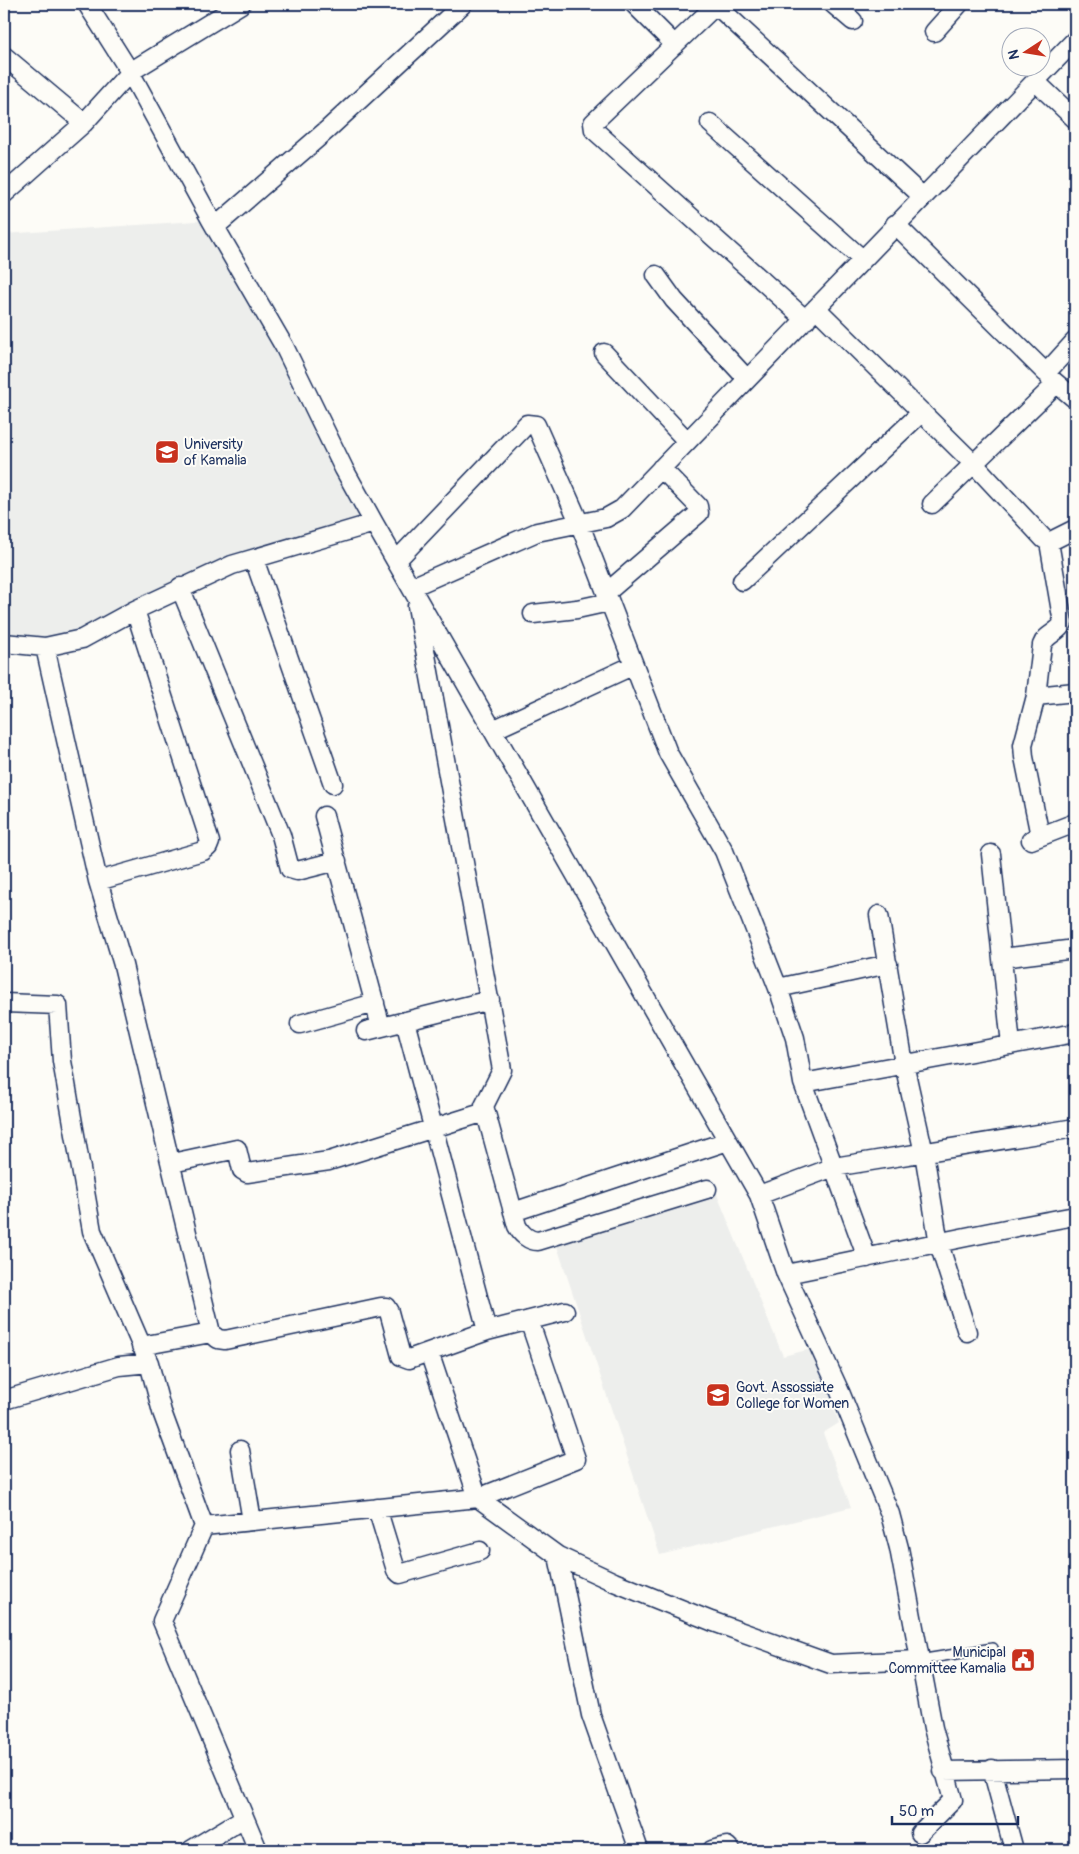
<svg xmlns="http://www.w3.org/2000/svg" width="1079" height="1854" font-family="Pangolin,sans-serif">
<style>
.built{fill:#edeeec}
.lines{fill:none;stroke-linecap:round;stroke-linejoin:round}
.service-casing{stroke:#1b2f5e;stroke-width:12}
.minor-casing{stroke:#1b2f5e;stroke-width:21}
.service{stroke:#fdfcf7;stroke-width:9}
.minor{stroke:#fdfcf7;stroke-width:18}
.labels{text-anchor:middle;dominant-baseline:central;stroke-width:4;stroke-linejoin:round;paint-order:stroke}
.poi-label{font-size:14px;fill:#1b2f5e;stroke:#fdfcf7;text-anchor:start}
</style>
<rect width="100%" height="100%" fill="#fdfcf7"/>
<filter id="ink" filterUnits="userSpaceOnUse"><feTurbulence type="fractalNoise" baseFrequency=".02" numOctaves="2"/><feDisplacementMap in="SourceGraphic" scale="10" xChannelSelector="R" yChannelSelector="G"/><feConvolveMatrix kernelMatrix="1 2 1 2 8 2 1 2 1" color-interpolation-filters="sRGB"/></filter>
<g filter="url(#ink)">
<!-- built -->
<path class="built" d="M211,220L365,520L177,579L128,603L81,632L42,639L4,636V234Z
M716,1192L783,1356L811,1349L820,1368L839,1423L823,1433L851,1507L660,1555L555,1240Z"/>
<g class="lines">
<defs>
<path id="service" d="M919,1660L993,1648"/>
<path id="minor" d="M87,4L130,72L211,220L284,346L344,469L374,523L759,1195L786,1274L840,1392L890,1514L899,1548L933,1728L953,1800L920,1833
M634,4L675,45
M717,4L593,123L594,130L806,320
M833,4L853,21
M716,5L922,196
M934,32L959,4
M4,56L84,123
M1035,81L1075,119
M710,123L862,259
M4,194L84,123L130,72L241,4
M895,224L1046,373L1075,341
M215,227L327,130L463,4
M656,275L674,300L747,379
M816,308L974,464L1044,539L1049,542L1075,529
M604,353L687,441
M1049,377L1075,399
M932,504L1056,384
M254,559L333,784
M396,561L527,424L536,425L579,522L668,753L724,851L778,988L795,1038L803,1083L867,1258
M742,581L922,412
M180,587L281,835L290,869L297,871L337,861
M412,587L537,532L606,518L622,509L1075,40
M606,593L699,513L698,506L661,468
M417,606L502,1070L484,1106L517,1226C521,1234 529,1241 538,1241L707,1189
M533,614L577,609L609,602
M4,643L45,647L82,639L135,610L232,565L374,523
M45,647L98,881L123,965L211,1333L218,1339L225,1340L381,1307H386L389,1312L401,1356L409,1359L487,1331L565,1311
M1036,696L1075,692
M493,730L634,665
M324,816L381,1027
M1040,836L1024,757L1023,745L1036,696L1042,645C1046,634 1058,633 1063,623L1049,542
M1031,840L1075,823
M991,854L1011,1045
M98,881L203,851L208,847L210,842L135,610
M879,915L904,1064L924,1153L939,1244L967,1332
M1002,958L1075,949
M778,988L888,964
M4,1003L58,1005L62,1061L92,1231L149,1363L162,1412L204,1526L162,1621L258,1850
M405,1021L487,1331
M300,1024L375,1003
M366,1031L490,1000
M803,1083L1075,1033
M172,1163L237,1149L242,1170L247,1173L329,1161L485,1112
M759,1195L834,1167L1075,1128
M513,1212L728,1141
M786,1274C883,1255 979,1233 1075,1216
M141,1346L211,1333
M429,1352L478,1498L576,1459L529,1320
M4,1400L119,1366L149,1363
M240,1450L252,1521
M377,1508L396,1570L400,1574L480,1551
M204,1526L478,1498L558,1556L614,1582L711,1621L831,1664L919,1660
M558,1556L591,1715L639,1850
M992,1769L1014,1850
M943,1771L1075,1769
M191,1850L244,1818
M712,1850L727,1846L731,1850"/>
</defs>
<!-- service casing -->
<use href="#service" class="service-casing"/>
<!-- minor casing -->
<use href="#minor" class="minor-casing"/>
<!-- service -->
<use href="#service" class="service"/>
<!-- minor -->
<use href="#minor" class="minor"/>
</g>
</g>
<!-- icons -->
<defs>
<symbol id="university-square" viewBox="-11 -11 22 22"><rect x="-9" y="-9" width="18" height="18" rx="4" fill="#c8321e" stroke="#fdfcf7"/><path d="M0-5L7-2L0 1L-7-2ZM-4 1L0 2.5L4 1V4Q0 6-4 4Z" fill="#fff"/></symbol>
<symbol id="civic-square" viewBox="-11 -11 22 22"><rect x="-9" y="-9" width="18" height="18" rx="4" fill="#c8321e" stroke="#fdfcf7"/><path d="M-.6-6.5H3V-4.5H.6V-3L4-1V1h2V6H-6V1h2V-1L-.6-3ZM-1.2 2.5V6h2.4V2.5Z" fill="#fff"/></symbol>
</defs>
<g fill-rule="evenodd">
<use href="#university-square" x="153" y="438" width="28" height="28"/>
<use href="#university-square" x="704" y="1381" width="28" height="28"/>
<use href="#civic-square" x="1009" y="1646" width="28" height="28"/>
</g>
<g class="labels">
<!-- poi labels -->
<g class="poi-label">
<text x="184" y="444">University<tspan x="184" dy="16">of Kamalia</tspan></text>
<text x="736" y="1387">Govt. Assossiate<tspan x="736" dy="16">College for Women</tspan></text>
<text x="1006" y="1652" text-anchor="end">Municipal<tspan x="1006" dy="16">Committee Kamalia</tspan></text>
</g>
</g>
<!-- margin -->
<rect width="1079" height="1854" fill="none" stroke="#fdfcf7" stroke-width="20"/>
<rect x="10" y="10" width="1059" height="1834" fill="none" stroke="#1b2f5e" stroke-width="2" filter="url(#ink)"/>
<!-- north arrow -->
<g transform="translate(1026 52) rotate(258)"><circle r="24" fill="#fdfcf7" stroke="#a3aaba"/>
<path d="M0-4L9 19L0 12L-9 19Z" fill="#c8321e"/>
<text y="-8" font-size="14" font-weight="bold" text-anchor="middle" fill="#1b2f5e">N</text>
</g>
<!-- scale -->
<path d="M892 1816v8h126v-8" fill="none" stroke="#1b2f5e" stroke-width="2.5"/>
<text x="899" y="1816" font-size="15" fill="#1b2f5e" stroke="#fdfcf7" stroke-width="4" paint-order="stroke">50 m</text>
</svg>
